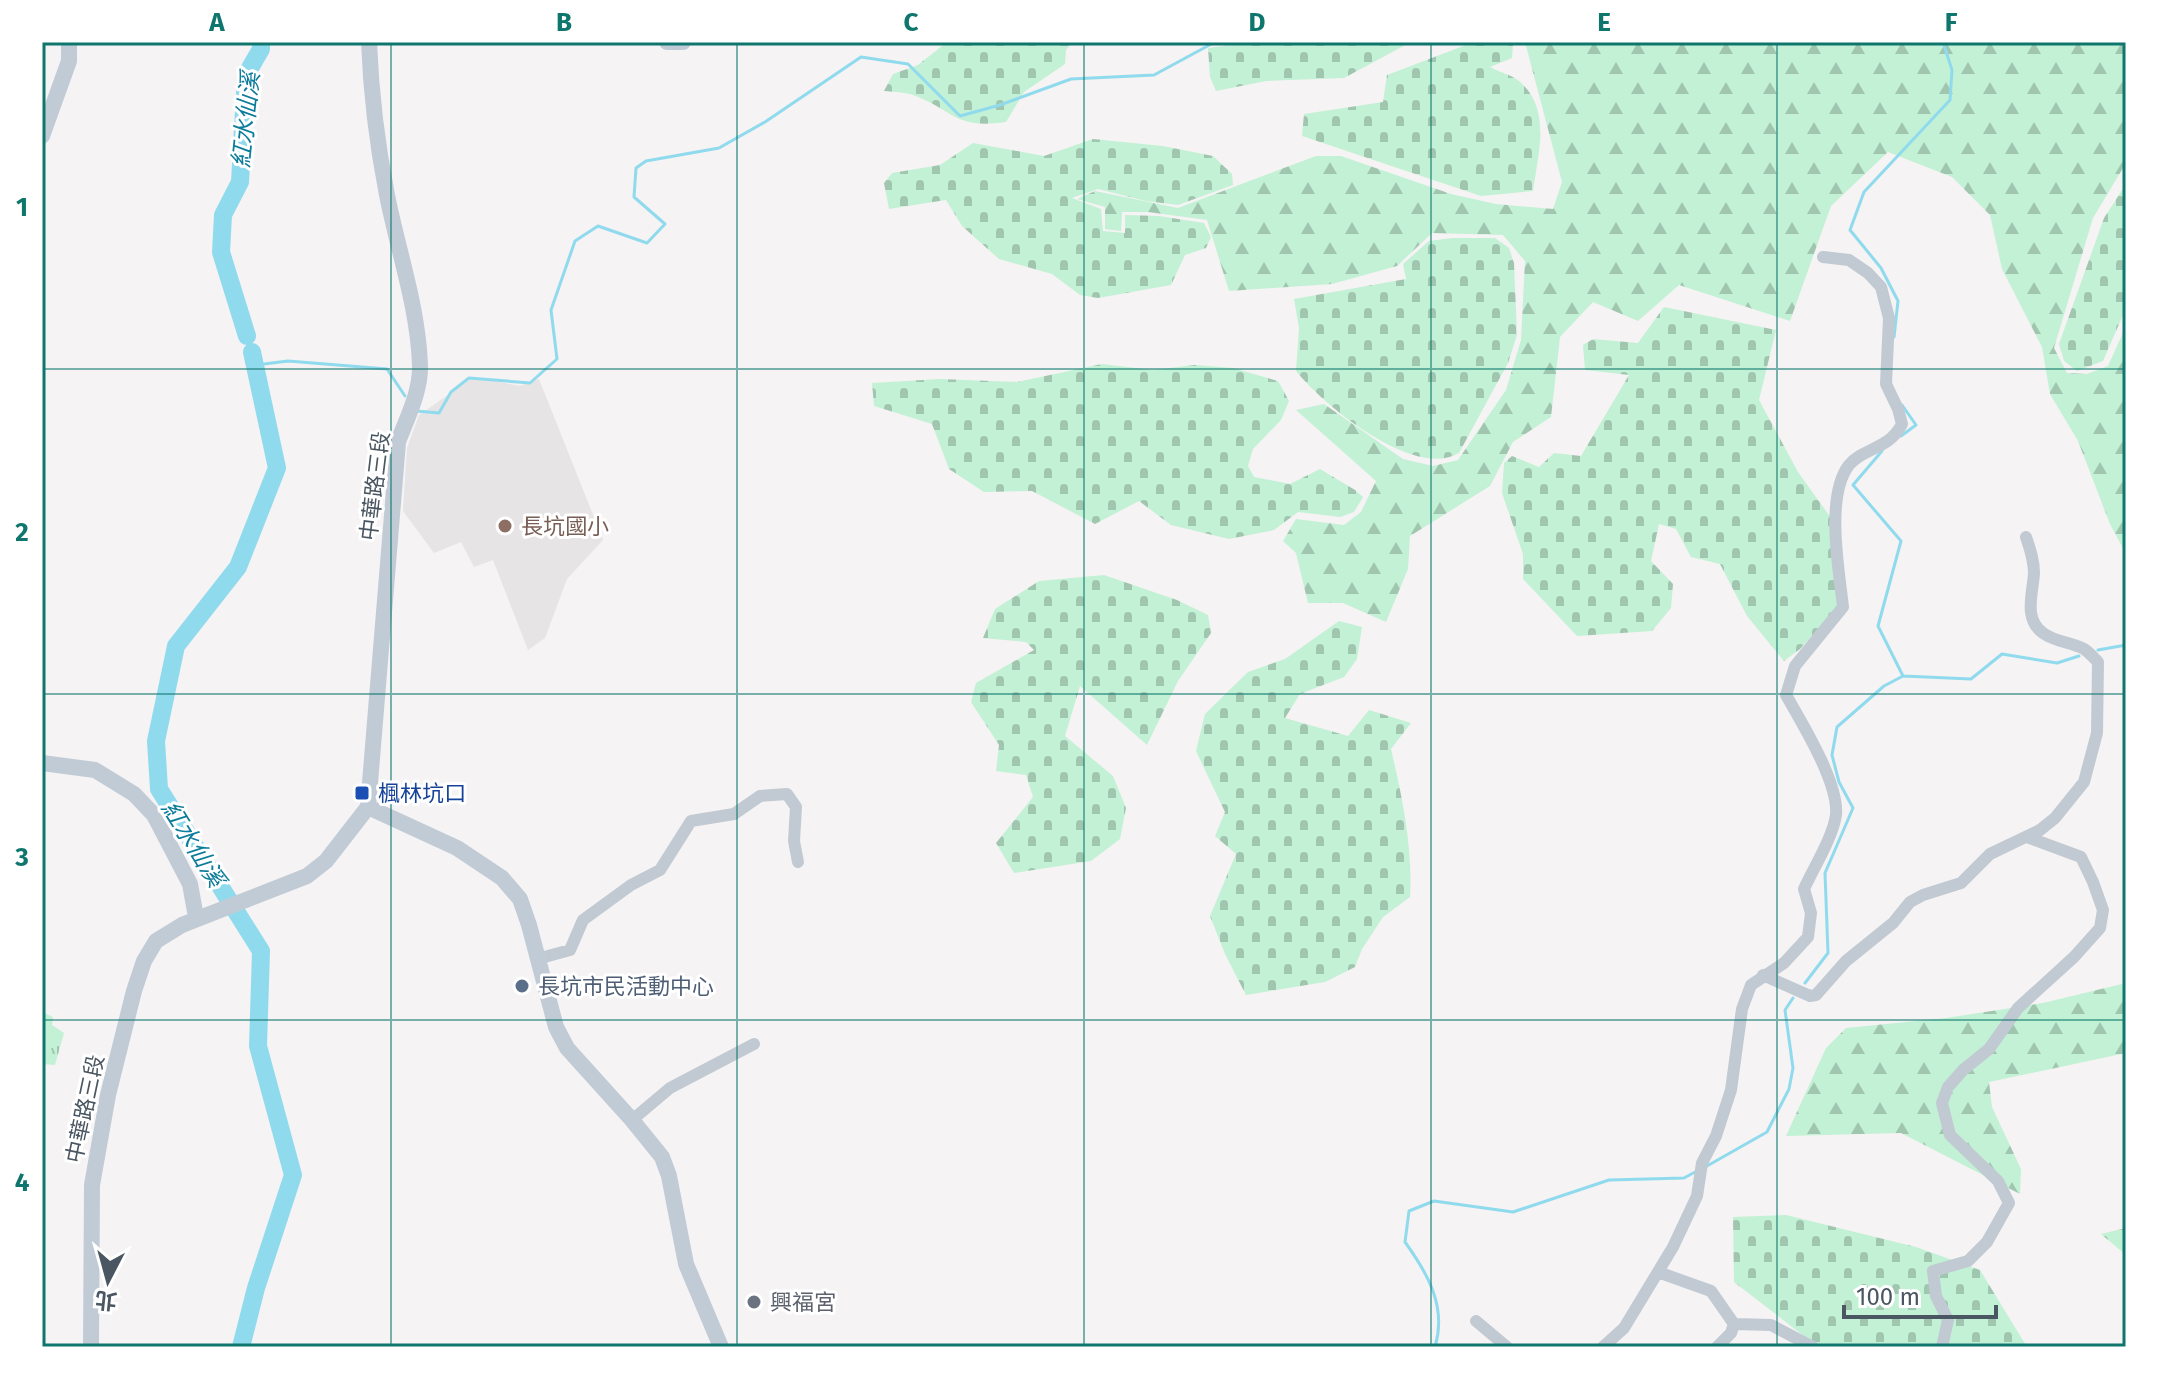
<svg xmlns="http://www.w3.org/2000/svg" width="2168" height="1389" font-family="'Fira Sans','Noto Sans TC',sans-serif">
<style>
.education{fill:#e6e4e5}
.forest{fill:url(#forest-firs)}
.cemetery{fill:url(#cemetery-stones)}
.park{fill:url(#park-tufts)}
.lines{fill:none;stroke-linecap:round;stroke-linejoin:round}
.stream{stroke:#90daee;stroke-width:3}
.river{stroke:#90daee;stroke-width:18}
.street{stroke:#c1cad2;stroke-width:12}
.secondary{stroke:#c1cbd6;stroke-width:16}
.grid{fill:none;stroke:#0f766e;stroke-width:2;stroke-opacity:0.55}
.education-dot{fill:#8d6e63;stroke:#fff;stroke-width:3}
.transit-dot{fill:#1a4fb4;stroke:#fff;stroke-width:3}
.service-dot{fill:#5c6f8a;stroke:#fff;stroke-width:3}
.worship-dot{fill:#6b7280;stroke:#fff;stroke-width:3}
.labels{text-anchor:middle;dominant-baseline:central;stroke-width:6;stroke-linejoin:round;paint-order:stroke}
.street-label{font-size:22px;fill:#4a5661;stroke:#fff}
.education-label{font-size:22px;fill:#785e54;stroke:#fff;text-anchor:start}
.transit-label{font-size:22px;fill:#164399;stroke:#fff;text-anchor:start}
.service-label{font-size:22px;fill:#4e5e75;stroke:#fff;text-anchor:start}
.worship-label{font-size:22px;fill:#5b616d;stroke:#fff;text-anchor:start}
.water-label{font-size:24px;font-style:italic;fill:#0c7c9b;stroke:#fff}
.neatline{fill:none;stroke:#0f766e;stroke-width:3}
.grid-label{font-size:26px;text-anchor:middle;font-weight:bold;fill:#0f766e}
</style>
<defs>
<pattern id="forest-firs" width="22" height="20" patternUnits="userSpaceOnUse" patternTransform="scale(2)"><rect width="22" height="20" fill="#c3f1d5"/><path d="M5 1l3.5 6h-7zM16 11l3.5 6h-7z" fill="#a0c6b0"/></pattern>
<pattern id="cemetery-stones" width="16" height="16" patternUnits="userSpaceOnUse" patternTransform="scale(2)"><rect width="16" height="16" fill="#c3f1d5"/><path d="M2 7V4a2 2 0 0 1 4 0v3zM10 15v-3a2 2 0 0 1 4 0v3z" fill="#a0c6b0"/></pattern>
<pattern id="park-tufts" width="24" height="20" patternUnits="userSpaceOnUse" patternTransform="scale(2)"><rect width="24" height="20" fill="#c3f1d5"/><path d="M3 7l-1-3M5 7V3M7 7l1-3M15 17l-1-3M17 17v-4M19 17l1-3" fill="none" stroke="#a0c6b0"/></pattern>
</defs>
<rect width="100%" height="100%" fill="#f5f3f3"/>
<!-- education -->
<path class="education" d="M474,377L520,386L539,379L603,540L567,579L545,638L528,650L493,560L474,567L461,542L434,553L403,511L407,448L419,415Z"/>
<!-- forest -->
<path class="forest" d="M1525,42H2126V163L2093,218L2054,348L2067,373L2087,374L2108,366L2126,326V554L2110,524L2078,441L2050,394L2042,347L2002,269L1990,215L1952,177L1888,152L1831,206L1790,321L1679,285L1638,321L1593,302L1560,337L1551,417L1513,442L1490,486L1410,536L1408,569L1386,622L1343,603H1308L1296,553L1283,541L1296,519L1344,525L1361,512L1376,481L1296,410L1324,404L1403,459L1433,466L1458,460L1506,390L1521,340L1525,261L1503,235L1432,233L1397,266L1332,284L1229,291L1207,220L1148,212H1122L1121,231L1105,229V207L1077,199L1095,191L1178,208L1316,156H1341L1451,194L1496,204L1553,209L1562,182Z
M2126,983V1053L1989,1082L1992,1107L2021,1169L2020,1194L1901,1133L1786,1136L1826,1048L1846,1028L1946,1018L2043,1003Z"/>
<!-- cemetery -->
<path class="cemetery" d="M947,42H1073L1066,50L1065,64L1024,92L1006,122C956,129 957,113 916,96C907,92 894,92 884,91L893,74L918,65Z
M1257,42H1411L1344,78L1266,81L1216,91L1210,77L1208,48Z
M1474,42L1513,43L1512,58L1490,67C1499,72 1512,75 1519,81C1552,109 1538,154 1533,191L1481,196L1302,136L1304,114L1383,102L1387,75Z
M1093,139L1163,146L1213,156L1232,174L1233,185L1178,205L1146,201L1098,189L1072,198L1101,209L1103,231L1125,233V215L1159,216L1204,223L1211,237L1206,248L1185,255L1171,285L1098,298L1080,295L1052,274L999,259L962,226L946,200L889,209L884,183L892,173L940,165L973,143L1044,156Z
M2126,184V308L2103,361L2077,371L2064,361L2059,344L2104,218Z
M1452,238H1495L1509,248L1514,263L1517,335L1508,363L1459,453C1415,480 1323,405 1296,371L1299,328L1294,299L1406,279L1403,264L1429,241Z
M1664,307L1776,330L1759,400L1798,472L1831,518L1840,605L1800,649L1784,661L1747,616L1720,564L1691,557L1676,529L1659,524L1651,561L1673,584L1671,608L1652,631L1577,636L1523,579V554L1502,493L1504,463L1512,456L1539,467L1554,453L1581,456L1629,375L1585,370L1583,345L1593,339L1638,343Z
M1102,364L1153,370L1195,365L1233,368L1278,381L1289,401L1281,420L1253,449L1248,466L1254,477L1290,484L1320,469L1355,490L1363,497L1354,512L1340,517L1298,512L1274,530L1229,539L1171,525L1139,501L1095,524L1032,491L984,492L949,469L932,424L874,406L872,383L940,379L1017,382Z
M1104,575L1177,600L1208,615L1211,633L1178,681L1147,745L1080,686L1065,736L1113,776L1126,808L1120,839L1091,861L1014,873L996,843L1033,797L1026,775L996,771L999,745L971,702L976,683L1034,650L1026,642L983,638L995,609L1039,581Z
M1339,621L1362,627L1357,659L1344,677L1300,694L1285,718L1348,736L1369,710L1411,723L1391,749C1402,796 1413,848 1410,897L1383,917L1362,949L1355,967L1325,982L1246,995L1225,954L1210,916L1236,854L1215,836L1225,812L1196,751L1205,714L1248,672L1285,659Z
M1786,1215L1916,1247L1980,1270L2027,1347H1818L1734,1282L1733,1217Z
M2126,1228V1255L2101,1234Z"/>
<!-- park -->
<path class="park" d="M42,1012L53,1017L52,1025L64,1033L55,1065L42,1064Z"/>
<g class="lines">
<!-- stream -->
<path class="stream" d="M254,42L261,49
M1894,337L1898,301L1881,268L1850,230L1864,192L1950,100L1952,70L1943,42
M256,365L288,361L387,369L405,396
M416,411L439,413L451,392L469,378L530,383L557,359L551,310L575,241L598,226L647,243L665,224L634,197L636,168L646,161L719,148L765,122L861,57L908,64L960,116L1000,105L1071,79L1154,75L1215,42
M1901,436L1916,425L1902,405
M2098,650L2126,645
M1903,676L1971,679L2002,654L2057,663L2079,656
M1805,983L1828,953L1825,873L1853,808L1839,782L1832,755L1837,727L1884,686L1903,676L1878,626L1901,541L1853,485L1882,451
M1707,1166L1767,1132L1789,1089L1793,1068L1785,1010L1793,998
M1435,1347C1447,1307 1428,1274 1405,1242L1409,1211L1434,1201L1513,1212L1609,1180L1684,1178L1697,1171"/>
<!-- river -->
<path class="river" d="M247,336L221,252L223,215L240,182L246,75L261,49V42
M241,1347L256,1288L293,1175L258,1046L261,951L159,789L156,741L176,646L238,567L277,468L252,352"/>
<!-- street -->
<path class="street" d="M537,959L570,950L583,920L631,885L660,870L691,821L734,814L760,796L787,794L796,807L794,841L798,862
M1763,975L1810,996L1816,995L1846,961L1893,923L1910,902L1923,895L1961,883L1990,854L2040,830L2055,818L2084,782L2097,733L2098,662C2094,658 2089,652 2084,649C2071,642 2055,642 2043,633C2023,619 2033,593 2034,573C2034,560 2030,549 2026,537
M632,1120L670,1088L754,1044
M1658,1272L1711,1291L1734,1324L1731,1333L1717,1347
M1476,1321L1507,1347
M1734,1324L1771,1325L1813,1347
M1603,1347L1624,1328L1673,1247L1697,1196L1702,1163L1716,1136L1731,1090L1742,1009L1751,985L1784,963L1808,937L1811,913L1804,889C1813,869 1833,837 1836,815C1839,783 1802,723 1786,695L1795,666L1843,607C1839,570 1825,496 1849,465C1864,447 1889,450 1902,424L1898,409L1886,384L1889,318L1881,287L1868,273L1849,260L1823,257
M1942,1347L1948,1320L1936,1296L1933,1271L1968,1261L1987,1242L2009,1203L1998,1181L1950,1135L1942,1103L1948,1087L1963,1070L1989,1049L2018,1008L2074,957L2100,928L2103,910L2093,882L2081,857L2027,837"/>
<!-- secondary -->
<path class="secondary" d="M667,42H683
M42,136L69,61V42
M42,763L95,770L134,794L154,815L190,884L196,917
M368,807L457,848L502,878L520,899L529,925L556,1027L567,1048L632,1120L662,1157L669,1176L686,1264L721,1347
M91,1347L92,1185L108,1095L134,991L144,961L156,941L182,925L307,876L326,861L368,807L398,442C407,418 421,391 420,365C418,307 398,251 387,195C377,144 371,94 369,42"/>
</g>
<!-- grid -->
<path class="grid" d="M391,42V1347M737,42V1347M1084,42V1347M1431,42V1347M1777,42V1347M42,369H2126M42,694H2126M42,1020H2126"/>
<!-- markers -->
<circle class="education-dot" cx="505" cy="526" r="8"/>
<rect class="transit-dot" x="354" y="785" width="16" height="16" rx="4"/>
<circle class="service-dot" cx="522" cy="986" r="8"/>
<circle class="worship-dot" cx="754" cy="1302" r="8"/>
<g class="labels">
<!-- street labels -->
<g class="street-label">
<text transform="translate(375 486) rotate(-83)">中華路三段</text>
<text transform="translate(85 1109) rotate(-78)">中華路三段</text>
</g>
<!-- education labels -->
<g class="education-label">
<text x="521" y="526">長坑國小</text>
</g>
<!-- transit labels -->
<g class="transit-label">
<text x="378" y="793">楓林坑口</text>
</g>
<!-- service labels -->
<g class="service-label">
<text x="538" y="986">長坑市民活動中心</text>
</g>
<!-- worship labels -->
<g class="worship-label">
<text x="770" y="1302">興福宮</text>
</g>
<!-- water labels -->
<g class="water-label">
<text transform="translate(246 120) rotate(-84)">紅水仙溪</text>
<text transform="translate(193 844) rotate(58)">紅水仙溪</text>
</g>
</g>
<!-- border -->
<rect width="2168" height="1389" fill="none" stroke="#ffffff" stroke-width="88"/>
<!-- north arrow -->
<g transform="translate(108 1281) rotate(186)" stroke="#ffffff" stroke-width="6" paint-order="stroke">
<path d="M0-6L14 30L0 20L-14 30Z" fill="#4a5661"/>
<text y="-12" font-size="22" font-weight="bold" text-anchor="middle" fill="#4a5661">北</text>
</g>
<!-- scale -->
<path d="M1844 1305v12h152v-12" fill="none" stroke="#4a5661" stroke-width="4"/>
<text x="1856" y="1305" font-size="24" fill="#4a5661" stroke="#ffffff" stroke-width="6" paint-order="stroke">100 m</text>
<rect x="44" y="44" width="2080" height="1301" class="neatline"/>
<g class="grid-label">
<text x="217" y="31">A</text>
<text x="564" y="31">B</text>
<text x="911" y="31">C</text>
<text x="1257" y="31">D</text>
<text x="1604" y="31">E</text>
<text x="1951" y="31">F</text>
<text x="22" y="216">1</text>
<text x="22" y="541">2</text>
<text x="22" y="866">3</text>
<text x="22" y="1191">4</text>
</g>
</svg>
